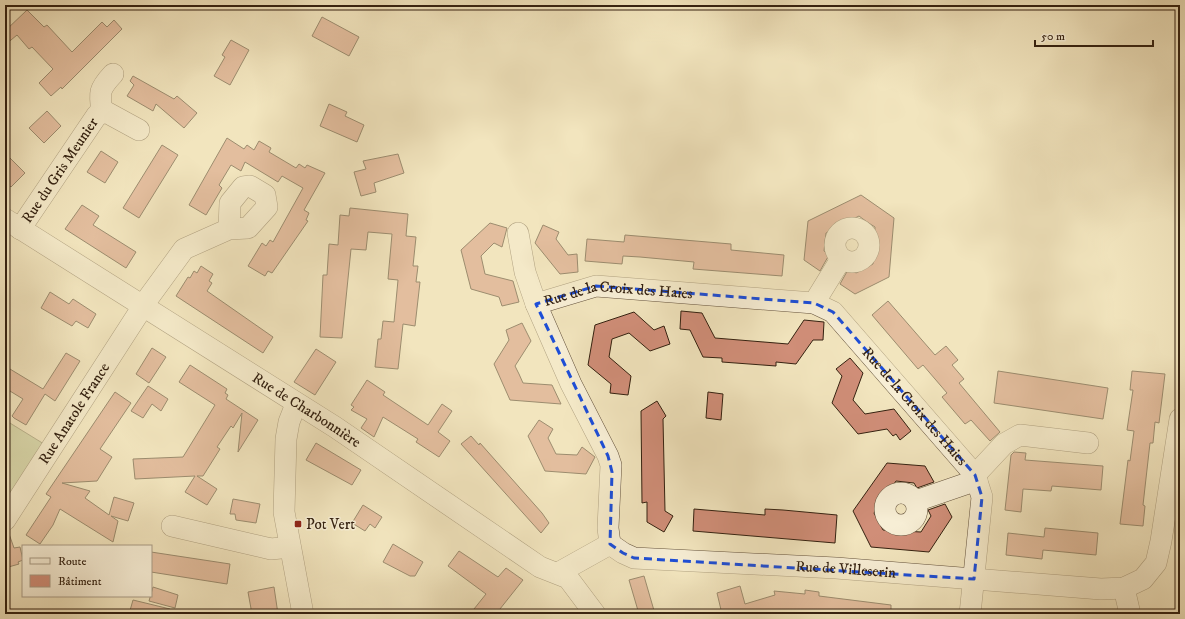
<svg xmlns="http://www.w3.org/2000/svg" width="1185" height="619" font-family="'IM FELL DW Pica',serif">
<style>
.green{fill:#bac592;stroke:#777351}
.building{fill:#d08e78;stroke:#342110}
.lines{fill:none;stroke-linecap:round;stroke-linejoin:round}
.minor-casing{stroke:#64523c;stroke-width:22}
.minor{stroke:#f7eed5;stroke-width:21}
.marked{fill:none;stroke:#1d4ed8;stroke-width:3;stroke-dasharray:8 5;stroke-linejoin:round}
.poi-dot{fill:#8f2418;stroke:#f7eed5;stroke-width:1.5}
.labels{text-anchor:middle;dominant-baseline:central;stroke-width:3;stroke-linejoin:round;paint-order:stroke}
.street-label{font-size:15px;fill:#342110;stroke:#f7eed5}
.poi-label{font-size:15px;fill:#342110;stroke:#f7eed5;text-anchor:start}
</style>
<rect width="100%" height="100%" fill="#f2e5be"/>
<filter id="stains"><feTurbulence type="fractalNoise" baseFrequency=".005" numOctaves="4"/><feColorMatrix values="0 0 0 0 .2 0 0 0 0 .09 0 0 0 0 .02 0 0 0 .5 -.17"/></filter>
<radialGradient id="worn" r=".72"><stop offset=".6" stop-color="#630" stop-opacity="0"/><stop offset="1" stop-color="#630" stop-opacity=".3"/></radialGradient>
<!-- green -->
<path class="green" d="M5,420L44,444L5,505Z"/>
<!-- building -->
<path class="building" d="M27,10L44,27L47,25L72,52L102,22L107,27L114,20L122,29L62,89L61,87L51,96L39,83L53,69L32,47L29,49L17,35L5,45V31Z
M322,17L359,37L349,56L312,36Z
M231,40L249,50L230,85L214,76L225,57L222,55Z
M133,76L174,99L177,96L197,113L184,128L156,104L153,111L127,96L134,85L130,81Z
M329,104L347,112L345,116L364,125L357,142L320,126Z
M47,111L61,126L44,143L29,128Z
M227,138L244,149L247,145L254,150L259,141L271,148L269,152L296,168L299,164L305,168L307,165L325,173L304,210L309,213L306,220L308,221L272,273L268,271L265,276L248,266L262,243L266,246L270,240L273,242L303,188L282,176L278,182L245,162L241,171L231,165L219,185L222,188L206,215L189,205Z
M162,145L178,155L139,218L123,208Z
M101,151L118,162L105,183L87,172Z
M5,153L25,173L11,187L5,181Z
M398,154L404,173L374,183L376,192L361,196L354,172L366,169L363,161Z
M861,195L894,218L889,277L855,294L840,284L849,268L856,273L873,264L875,227L867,222L859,216L826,233L824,251L829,255L820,271L804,260L808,221Z
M82,205L99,216L93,225L136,252L126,268L65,229Z
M350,208L408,214L406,236L416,237L413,266H418L416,282H420L415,326L403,324L398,369L375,367L378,339H381L383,321L394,322L398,280L388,279L392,234L368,232L366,250L351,249L342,338L320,337L323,275H327L329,244L338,245L340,215L349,216Z
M490,223L507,228L502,247L494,243L481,256L485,274L513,281L519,302L502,306L499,297L471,289L461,250Z
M543,225L559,232L556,239L568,255L577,254L578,272L560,274L535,243Z
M625,235L731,244V250L784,255L782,276L693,269L694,262L640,257L623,256L622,264L585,261L587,239L624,242Z
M201,266L213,274L209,281L212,283L207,291L273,337L263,353L176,296L188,277L190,278L194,271L197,273Z
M50,292L69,304L73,299L96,314L88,328L76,321L72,326L41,308Z
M888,301L935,355L946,346L958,360L952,365L964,379L959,383L1000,432L990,441L971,420L965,424L942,397L947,393L923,365L918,369L872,315Z
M681,311L702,313L715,338L788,344L804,320L824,322L823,340H813L796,364L776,362V366L722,362V358L703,357L690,330L680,329Z
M634,312L654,330L664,326L670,344L650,351L629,333L612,339L609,357L631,376L628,395L610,393L611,384L588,365L595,325Z
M522,323L531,341L515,366L519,374L523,383L552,385L561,404L510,400L494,364L509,340L506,330Z
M152,348L166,357L149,383L136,374Z
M316,349L336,362L315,395L294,382Z
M66,353L80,361L55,401L45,394L26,425L14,418L12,416L23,399L5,388V366L43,389Z
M850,358L863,373L853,400L865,414L894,409L911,431L900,440L896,434L893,436L887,429L858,434L832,403L842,376L836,369Z
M190,365L227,389L225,393L228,395L226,399L258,420L238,452L242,413L233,428L231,426L217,447L220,449L203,476H197L217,489L207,505L185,492L195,476L135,479L133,459L183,457L215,405L179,382Z
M998,371L1108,388L1103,419L994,403Z
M1132,371L1165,374L1159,423L1155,422L1153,443H1150L1143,505L1145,506L1143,526L1120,524L1128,460L1130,461L1134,431L1127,430L1133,390H1130Z
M367,380L385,392L383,395L428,425L442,404L452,411L438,432L450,441L439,457L416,442L418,439L383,417L374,437L361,428L367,419L351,410L354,407L351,405Z
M148,386L168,399L161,411L152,404L143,418L131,411Z
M115,392L131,403L100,449L112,457L97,481L62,483L90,491L85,498L109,515L114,497L134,503L128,521L111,516L118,521L113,542L60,509L53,525L40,544L26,535L51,497L46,494Z
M708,392L723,394L721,420L706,418Z
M657,401L666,416L663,419L665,511L673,516L664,532L647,522V502L642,503L641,411Z
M539,420L553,429L548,438L556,454L577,455L582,447L595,457L586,474L545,471L528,436Z
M471,436L479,445L480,443L542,513L549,523L541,533L461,444Z
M316,443L361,470L352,485L306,460Z
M1014,452L1026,453L1025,460L1103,466L1101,490L1052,486L1051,491L1023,489L1021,512L1005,510L1011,455Z
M887,463L925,466L934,482L917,488L914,483L896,481L874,513L883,530L921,532L931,516L928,510L945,504L952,517L929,552L871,547L853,511Z
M233,499L260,504L256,523L236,520L235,514H230Z
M363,505L382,517L375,528L370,524L365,531L352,523Z
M694,509L765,515V509L783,510L837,515L835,543L693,531Z
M1045,528L1098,533L1096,555L1043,550L1042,559L1006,555L1008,533L1044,537Z
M8,531L14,548L20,547L23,560L18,562L19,564L5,568V532Z
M393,544L423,562L415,576H410L383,562Z
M459,551L498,577L506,568L523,580L496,614H470L486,594L448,566Z
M151,552L230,564L227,584L151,572Z
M644,576L655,614H639L629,580Z
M740,586L745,604L775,595L774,591L805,594V590L819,592V596L891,605V614H799L780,612V614H722L717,593Z
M153,587L178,595L175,608L149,601Z
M274,587L278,614H252L248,592Z
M133,600L170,609L169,614H129Z"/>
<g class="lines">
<defs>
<g id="minor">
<path d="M102,113C99,92 99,89 113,74"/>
<path id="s1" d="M5,219L335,427L540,567L568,578L595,614"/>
<circle cx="852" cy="245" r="17"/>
<path id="s2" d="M20,229L97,115L106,112L139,130"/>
<path d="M518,233L525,272L536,304"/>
<path d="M814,303L841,259"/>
<path d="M296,404L289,422L286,439L284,512L303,614"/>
<path d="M975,475L1004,444L1020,435L1088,443"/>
<circle cx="901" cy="509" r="16"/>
<path d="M916,501L977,480"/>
<path id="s3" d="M5,520L149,297L184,249L229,229L248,228L267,207L265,195L250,186L243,187L230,203L229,229"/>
<path d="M172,526L271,549L290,547"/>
<path id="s4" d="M610,544L608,528L611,465L608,456L571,384L536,304L596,286L814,303L833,312L975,475L982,497L970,614"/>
<path id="s5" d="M610,544L623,553L634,558L836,568L1101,589L1124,588L1143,579L1156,563L1161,541L1180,419"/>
<path d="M558,573L610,544"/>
<path d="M1124,588L1130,614"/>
</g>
</defs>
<!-- minor casing -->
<use href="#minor" class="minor-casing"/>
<!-- minor -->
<use href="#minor" class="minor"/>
</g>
<!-- marked area -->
<path d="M0 0H1185V619H0ZM596,286L814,303L833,312L975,475L982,497L974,579L634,558L623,553L610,544L612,472L608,456L536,304Z" fill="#f2e5be" fill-opacity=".55" fill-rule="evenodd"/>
<path class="marked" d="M596,286L814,303L833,312L975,475L982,497L974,579L634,558L623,553L610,544L612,472L608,456L536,304Z"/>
<!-- markers -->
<rect class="poi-dot" x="294" y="520" width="8" height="8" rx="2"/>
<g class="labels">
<!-- street labels -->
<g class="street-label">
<text stroke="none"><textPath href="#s2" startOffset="71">Rue du Gris Meunier</textPath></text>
<text stroke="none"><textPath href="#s4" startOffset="341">Rue de la Croix des Haies</textPath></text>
<text stroke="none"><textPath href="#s4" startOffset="684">Rue de la Croix des Haies</textPath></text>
<text stroke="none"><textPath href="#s1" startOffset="357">Rue de Charbonnière</textPath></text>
<text stroke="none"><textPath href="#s3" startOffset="127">Rue Anatole France</textPath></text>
<text stroke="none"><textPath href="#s5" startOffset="240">Rue de Villeserin</textPath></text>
</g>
<!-- poi labels -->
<g class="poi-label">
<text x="306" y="524">Pot Vert</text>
</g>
</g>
<!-- margin -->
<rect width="1185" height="619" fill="none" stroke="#f2e5be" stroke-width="20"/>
<rect x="6" y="6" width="1173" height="607" fill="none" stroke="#342110" stroke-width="2"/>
<rect x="10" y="10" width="1165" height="599" fill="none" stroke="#342110"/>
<!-- legend -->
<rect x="22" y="545" width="130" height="52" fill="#f7eed5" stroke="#a99c86"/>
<rect x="30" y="558" width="20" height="6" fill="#f7eed5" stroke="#a99c86"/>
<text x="58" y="565" font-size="12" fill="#342110">Route</text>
<rect x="30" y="575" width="20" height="12" fill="#d08e78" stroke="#a99c86"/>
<text x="58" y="585" font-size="12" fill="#342110">Bâtiment</text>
<!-- scale -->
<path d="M1035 40v6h118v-6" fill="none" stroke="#342110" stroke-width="2"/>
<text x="1041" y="40" font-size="12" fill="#342110" stroke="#f7eed5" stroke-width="3" paint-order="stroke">50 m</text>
<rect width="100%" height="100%" filter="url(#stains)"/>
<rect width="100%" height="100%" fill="url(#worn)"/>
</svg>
